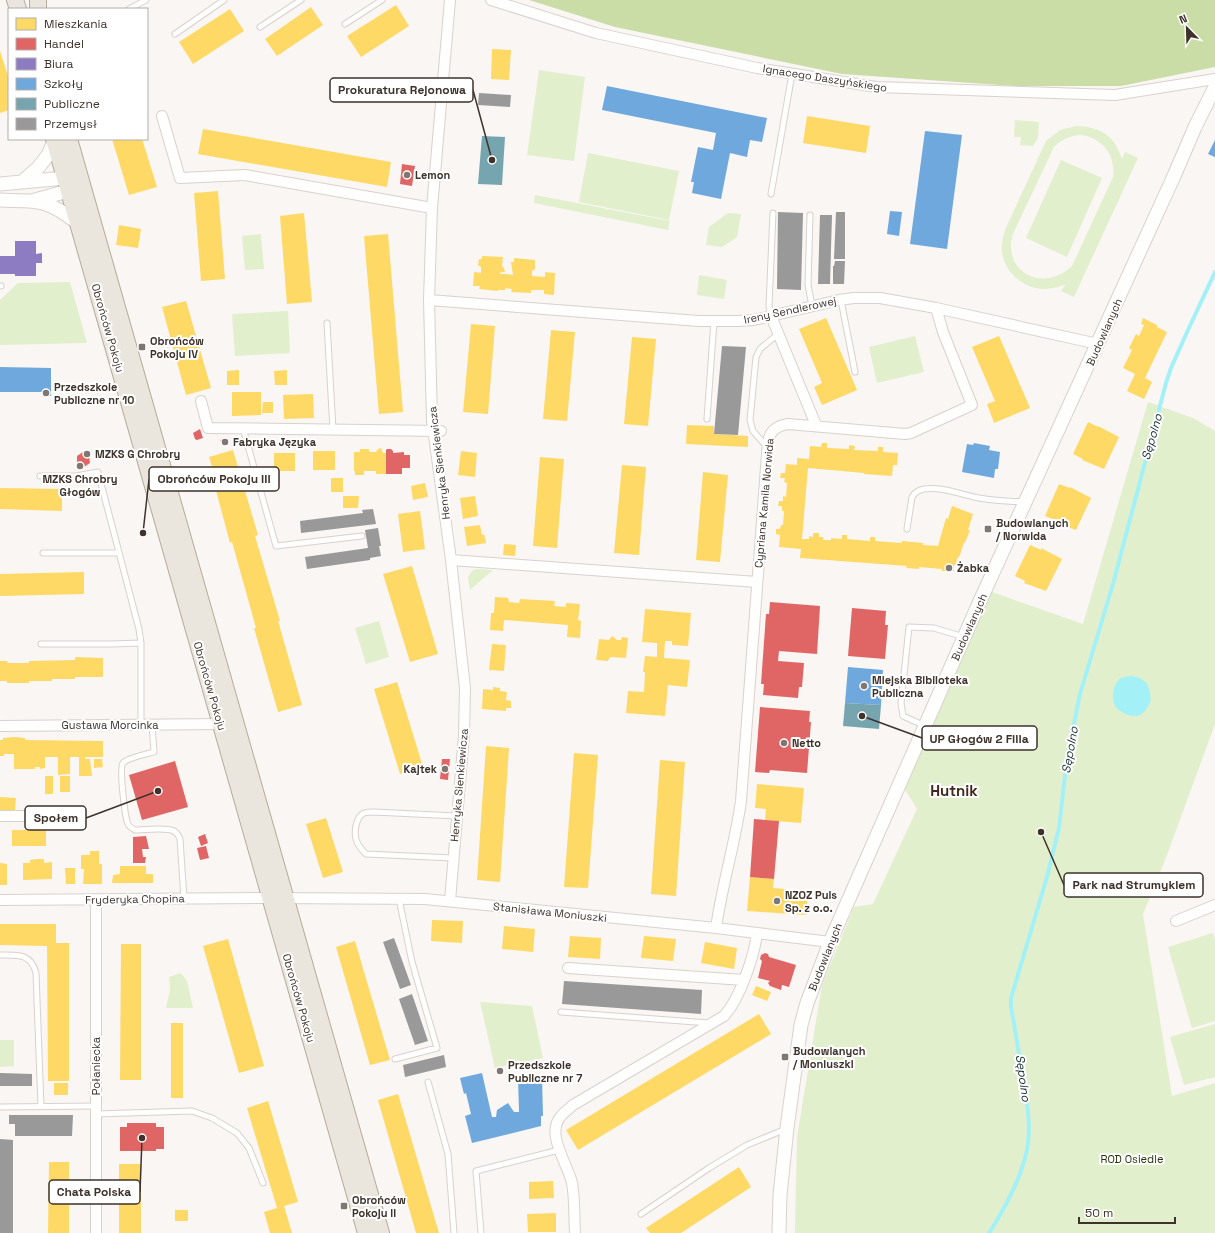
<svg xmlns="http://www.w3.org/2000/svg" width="1215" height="1233" font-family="'Space Grotesk',sans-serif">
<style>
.green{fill:#e2efcd;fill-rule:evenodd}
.forest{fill:#cadda7}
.water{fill:#a3f1f7}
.homes{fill:#ffd966}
.shops{fill:#e06666}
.offices{fill:#8e7cc3}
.schools{fill:#6fa8dc}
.public{fill:#76a5af}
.industry{fill:#999}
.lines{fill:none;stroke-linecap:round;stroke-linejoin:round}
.stream{stroke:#a3f1f7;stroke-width:4}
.service-casing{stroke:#d9d1cd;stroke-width:7}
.minor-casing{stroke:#d9d1cd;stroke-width:12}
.tertiary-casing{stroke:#d9d1cd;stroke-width:15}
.primary-casing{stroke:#b5aa99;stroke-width:18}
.service{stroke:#fefefd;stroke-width:5}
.minor{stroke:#fefefd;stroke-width:10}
.tertiary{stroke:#fefefd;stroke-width:13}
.primary{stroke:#ebe6dd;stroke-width:16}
.poi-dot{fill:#7f7771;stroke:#fff;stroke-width:1.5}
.labels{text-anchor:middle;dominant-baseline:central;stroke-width:4;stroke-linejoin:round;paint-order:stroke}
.street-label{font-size:11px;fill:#3e322b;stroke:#fff}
.poi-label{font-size:11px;font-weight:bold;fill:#3e322b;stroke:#fff;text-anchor:start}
.park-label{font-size:11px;fill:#25330a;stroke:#fff}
.water-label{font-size:12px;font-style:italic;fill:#173133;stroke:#fff}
.district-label{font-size:15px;font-weight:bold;fill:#42291c;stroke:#fff}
.leader{fill:none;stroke:#3e322b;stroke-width:1.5}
.callout-dot{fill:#3e322b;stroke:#fff;stroke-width:1.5}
.callout{fill:#fff;stroke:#3e322b;stroke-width:1.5}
.callout-label{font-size:12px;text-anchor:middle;font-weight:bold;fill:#3e322b}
</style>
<rect width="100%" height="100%" fill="#f9f6f4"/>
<!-- green -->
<path class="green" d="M539,70L585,77L574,161L527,155Z
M1015,120L1039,122L1038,138L1033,146L1020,145L1021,137H1014Z
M1076,126C1101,127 1114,135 1122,159L1125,152L1138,158L1074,297L1061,291L1065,285C1058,287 1051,289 1043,289C1023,289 1004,271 1002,252C1001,244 1003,237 1005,230L1046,141L1060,130ZM1080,135C1102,137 1116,155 1113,177L1072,266C1045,292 1004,275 1012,236L1054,147C1062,139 1070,136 1080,135Z
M588,153L679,171L669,220L579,202Z
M1061,160L1102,178L1067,257L1026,238Z
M535,195L670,221L668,230L534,203Z
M728,213L741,214L737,237L722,247L706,245L709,227Z
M261,234L264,269L245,270L242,236Z
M699,275L727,280L724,299L697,295Z
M70,282L87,343L0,345V300L18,283Z
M288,311L290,353L235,356L232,314Z
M915,336L924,372L877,383L869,347Z
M1148,402L1193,418L1215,431V724L1167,855L1143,914L1172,1096L1215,1083V1233H795L797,1137L822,985L854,907L873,904L917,809L904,788L992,592L1083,624Z
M476,569L493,570L470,590L468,577L472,571Z
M379,621L389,657L366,664L355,628Z
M1213,933L1215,940V1021L1192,1028L1168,947Z
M181,973L187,981L193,1008H166L170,990L169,977Z
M480,1002L532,1006L543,1058L495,1068Z
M1215,1024V1077L1184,1085L1170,1037Z
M0,1040H14V1066L0,1067Z"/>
<!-- forest -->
<path class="forest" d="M529,0H1215V67L1121,86H1015L842,74L615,27Z"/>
<!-- water -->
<path class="water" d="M1130,676C1142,677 1149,682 1150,694C1151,698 1151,700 1150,703C1148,707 1144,713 1140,715C1132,718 1120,713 1115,706C1111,698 1113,683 1121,678C1124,677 1127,677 1130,676Z"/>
<!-- homes -->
<path class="homes" d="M396,5L409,26L361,57L347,36Z
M311,7L323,25L277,56L265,39Z
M230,9L244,31L193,64L179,42Z
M492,49L511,50L509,80L491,79Z
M0,51L9,79V110L0,113Z
M807,116L870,126L866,153L803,143Z
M203,129L391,162L387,187L198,154Z
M112,139H142L157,187L129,195Z
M218,191L225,279L201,281L194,193Z
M304,213L312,302L287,304L280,216Z
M119,225L141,229L138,248L116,245Z
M388,234L403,412L379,414L364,236Z
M482,256L503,257L502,266L504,268L505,272H501L500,274H506L513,275L511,262H514V258L535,260V269L532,271V276L545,277V272L555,273L554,295L544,294V290H531V293L511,292L512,289L505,288V290H498V291L479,289L480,286H473L474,272L481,273V267L478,265L479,259H482Z
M186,301L211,388L186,395L162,307Z
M826,318L857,390L822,405L814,387L822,383L799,329Z
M1143,318L1157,325V327L1167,332L1145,378L1152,382L1144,399L1127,391L1135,374L1123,368L1132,350L1129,348L1136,334L1139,336L1144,325L1141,324Z
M471,324L495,326L488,414L463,412Z
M551,330L575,332L567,421L543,419Z
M999,336L1030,408L994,423L987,404L995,401L972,347Z
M632,337L656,339L648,426L624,424Z
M239,370V385H227V371Z
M287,370V385H275L274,371Z
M232,392H261V415L232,416Z
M313,394L314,418L284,419L283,395Z
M263,402H273V413H262Z
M1088,422L1098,427V426L1119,437L1104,469L1082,460L1083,459L1073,454Z
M687,425L714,426V434L748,436V447L686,444Z
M822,443H827V448L849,449V445L855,446L854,450L878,451V447H883V452L898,453L897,465H893L892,476L864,474V473L808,468L802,539H809V536L813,537V533H819V537H823V540H831V538L842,539V535H847V539L870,541V537H875V541L902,543V541L923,543V545L938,546L946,518L948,519L952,506L973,514L968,530H970L965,543L964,542L960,555L957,559L956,565H954V571H942V569L919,567V569L906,568L907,566L800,558L801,549L779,547L780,535L776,534V529H780L781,525H783L784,511H782V506H778L779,501H783V496L786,497L787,483L784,482L785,478H780L781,473H785L786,464L797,465V458L809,459L810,446L821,447Z
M381,448L383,453H386V474H376V471H364V475H355V471H354V452H360V449H369V452H376L378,449Z
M233,450L258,535L255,536L280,621H278L302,705L278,712L254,628H256L232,542L230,543L210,468L212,467L209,457Z
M313,451H335V470H313Z
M461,451L477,453L475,477L458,475Z
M274,453H295V471H274Z
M540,457L564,459L557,548L533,546Z
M622,465L646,467L639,555L614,553Z
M703,472L728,475L720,562L696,560Z
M331,478H343V492H331Z
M425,483L428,497L413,500L411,486Z
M1059,484L1070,488V487L1091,498L1076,530L1054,522L1055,520L1045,516Z
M0,488L62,489V511L0,509Z
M343,496H359L358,508H343Z
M475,496L478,516L463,519L460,498Z
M420,511L425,549L403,552L398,514Z
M480,525L482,535L484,534L486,543L467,546L464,527Z
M504,544L516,545L515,556L503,555Z
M1030,545L1041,550V548L1062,559L1046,591L1024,583L1025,581L1015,576Z
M412,566L438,654L410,662L383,574Z
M84,572V594L0,596V574Z
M495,597L508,598L509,602L519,603L520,599L555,601L554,606L566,607V603L580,604L578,620L581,621L580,638L567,637L568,625L504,620L503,631L490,630L491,613H494Z
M645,609L691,613L688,646L672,645V641H665L664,658L690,660L687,687L668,685L665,716L626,713L628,691L644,692L645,672H643L645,656L657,657V643L642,642Z
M612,636L617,640H621L622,637L628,638L626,658L610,657L608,661L596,660L599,639L609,640Z
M492,644L506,645L504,671L489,670Z
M75,657L103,658V677H75V679H52V681H29V683H7V681H0V661H8L7,663H29V661L75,660Z
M397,682L423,767L400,774L374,689Z
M493,687L500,688V691L507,692L506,700L511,701V708H506V711L482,709L483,689L493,690Z
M14,737L25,738V740L103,741V757H85V759H90L92,776H79V757H70V774L58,775V757H45V768L40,769V767H35V769H14V754H4V756H0V740H3V738Z
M486,746L509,748L500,882L477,880Z
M574,753L598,755L588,888L564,887Z
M94,759H102L103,767L94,768Z
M660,760L685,762L676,896L651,894Z
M45,776H53V794H45Z
M60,776H70V792H60Z
M757,784L804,788L801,823L765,820L766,809L755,808Z
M0,797L16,798L15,810H0Z
M326,818L343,872L323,878L306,824Z
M12,830H46V846H12Z
M90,851H99V864H102V884H83L84,869H81V855H90Z
M36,859H44V863L52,862V879L23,880V863H30V860Z
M0,863L7,864V885H0Z
M120,866H146V874H153V883H112L113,875L120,874Z
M65,868H75V884H66Z
M750,877L774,879L773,888L808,891L806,915L747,911Z
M432,920L463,921L462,943L431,941Z
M0,924H56V943H69V1081H48L47,946L0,945Z
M504,926L535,929L533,952L502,949Z
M570,936L601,938L600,959L568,957Z
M644,936L676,939L673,961L641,958Z
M228,939L264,1066L239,1073L203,946Z
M355,941L390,1060L370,1065L336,947Z
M705,942L737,948L734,969L701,963Z
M121,944H141V1080H120Z
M756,986L771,992L767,1001L752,995Z
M759,1014L771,1034L578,1150L566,1130Z
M171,1023H183V1098H171Z
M54,1083H68V1095H54Z
M398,1094L439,1233H416L378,1100Z
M268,1101L298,1202L284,1206L292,1233H270L264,1212L277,1208L247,1108Z
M49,1162H69V1233H48Z
M119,1164H141V1233H119Z
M739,1167L751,1187L681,1233H650L646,1228Z
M553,1181L554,1198L529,1199V1182Z
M175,1210H188V1221H175Z
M556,1213V1232H528L527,1214Z"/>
<!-- shops -->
<path class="shops" d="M402,164L415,166L412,186L400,184Z
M200,429L203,438L197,440L195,439L193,433Z
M228,438L229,443L222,445L220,440Z
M387,449H391L393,451V453L404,452V455H410V468H402V474H386V450Z
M83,452L89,456L90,463L84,467L77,463V456Z
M770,602L820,606L817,654L779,651L778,661L804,663L802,687H799L798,698L763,695L764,684H761L766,614H769Z
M852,608L886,611L885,625H888L885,659L848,656Z
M760,707L810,711L809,722H811L807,773L770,770L769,773L755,772Z
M442,759H450L448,780L440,779Z
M175,761L188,807L142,820L129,775Z
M754,819L779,821L774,879L750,877Z
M205,834L208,843L201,846L198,837Z
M146,836L149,849H142L143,857H146L145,863H133V837Z
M206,846L209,858L200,860L197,848Z
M765,953L768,954L769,957L796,965L789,987L782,985L781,990L770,986L768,983L770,981L758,978L762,961L760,959L761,955Z
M127,1123H156V1127H164V1149H156V1151H120V1127H127Z"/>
<!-- offices -->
<path class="offices" d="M15,241H36V254L42,253V263H36V276H15V274H0V256H15Z"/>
<!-- schools -->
<path class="schools" d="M607,86L767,118L762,142L750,140L747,157L730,153L721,199L692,193L694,182H691L698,147L713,150L716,133L602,110Z
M925,131L962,135L947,249L910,244Z
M1215,140V157L1208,154Z
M890,211L902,212L899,236L887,234Z
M0,367L51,368V396H45V392H0Z
M974,443L990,446L989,450L1000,452L998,469H995L994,478L962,472L967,444L973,445Z
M848,667L883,670L881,705L845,703Z
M482,1073L492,1117H496L497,1110L508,1103L514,1112H519L518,1077H542L543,1116H541V1126L472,1143L465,1116L471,1114L466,1093L464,1094L460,1078Z"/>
<!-- public -->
<path class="public" d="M482,136L505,137L502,185L478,184Z
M845,703L881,705L879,729L843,726Z"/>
<!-- industry -->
<path class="industry" d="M479,93L511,95L510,107L478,105Z
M778,212L803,213L801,290L777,289Z
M836,212H845V259H834Z
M820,215H832L830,284H818Z
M835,261H845L844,284H833V266H834Z
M722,346L746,347L738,435L714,434Z
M373,509L376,524L301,533L300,521L363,513L362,510Z
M378,528L381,546H379L381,556L370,558V560L307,569L305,557L368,548L365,530Z
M394,938L411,985L400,989L383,942Z
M564,981L702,990L701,1014L562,1004Z
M412,994L428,1041L415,1045L399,999Z
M444,1055L446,1067L405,1077L403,1065Z
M0,1073L32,1074V1086H0Z
M9,1115H73L72,1136H15V1124H9Z
M0,1139L13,1140V1233H0Z"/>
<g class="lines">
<!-- stream -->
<path class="stream" d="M989,1233C1005,1208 1021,1179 1027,1150C1032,1124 1026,1097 1022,1071C1018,1050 1015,1028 1011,1007V998L1047,877L1059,828L1067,758L1080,694L1113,584L1166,383L1171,368L1188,330L1215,272"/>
<defs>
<path id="service" d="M129,9L146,0
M345,24L382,0
M260,27L301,0
M175,34L224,0
M771,194L792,74
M810,215L808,285L812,306
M0,286H1
M841,300L855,372
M771,316L769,306L773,213
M327,323L333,430
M707,419L714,321
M243,428L276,546L362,536
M767,447L753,431L750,420L756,357L760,349L778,334
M40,476H76L98,472L139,629L141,643V725
M907,529L912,497C915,492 918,490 924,489C940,486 963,495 979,498C994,501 1009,501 1025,502
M43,553H119
M41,644H112L141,643
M152,725L154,752C147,754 127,758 123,763C119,768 125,818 128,824C129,827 132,828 135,830C145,830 166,827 174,831C177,833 179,836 180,839L184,899
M925,726L903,716L901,703L909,627L934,628L964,637
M453,858L366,854C362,850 357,845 356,839C354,831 356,817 364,813C367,812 371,812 374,812L457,816
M0,955C17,955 31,953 36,973L41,1107
M561,1012L709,1023
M395,1059L437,1048L412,962L399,899
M428,1082L448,1154L454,1233
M0,1107L96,1106
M96,1114L192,1111L212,1118L237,1133L249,1148L263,1183
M641,1214L709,1168L747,1145L786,1129
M481,1233L476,1171L559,1150"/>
<path id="minor" d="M491,0L596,33L757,68L876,87L1115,95L1215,79
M162,116L180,178L245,175L432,208
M429,300L699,321H737L754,320L839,300L854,298H880L936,308L1098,344
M771,316L816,425
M201,401L208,428L441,431
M451,560L757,582
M0,726L221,724
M0,816H62
M0,900L269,898L425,899L716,928L830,942
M96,900V1233
M450,901L464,735L465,688L451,560L432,421L429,300L432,208L450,0
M1176,921L1215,905
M716,928C722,885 735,844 741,801L767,454C768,437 769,427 788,424L905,434L911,433L972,405L943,332L936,308
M568,968L744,980
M575,1233C574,1217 575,1199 572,1183C568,1164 545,1134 561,1116C564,1112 569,1109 573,1105L724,1016C740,999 754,956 757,934"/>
<path id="tertiary" d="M23,181L38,168L48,155L55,140
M0,184L65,178L74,180
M0,200C16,201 36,199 51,206C61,210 69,217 78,223
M35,200L68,191L77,184
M779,1233L780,1195L787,1128L801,1025L807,1003L830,942L980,601L1174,176L1195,127L1215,87"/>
<path id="primary" d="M15,0L18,9
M38,9V0
M54,139L366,1233
M69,139L381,1233"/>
</defs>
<!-- service casing -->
<use href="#service" class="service-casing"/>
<!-- minor casing -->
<use href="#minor" class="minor-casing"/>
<!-- tertiary casing -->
<use href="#tertiary" class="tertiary-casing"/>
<!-- primary casing -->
<use href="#primary" class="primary-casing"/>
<!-- service -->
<use href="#service" class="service"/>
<!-- minor -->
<use href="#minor" class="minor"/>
<!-- tertiary -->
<use href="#tertiary" class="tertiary"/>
<!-- primary -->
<use href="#primary" class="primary"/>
</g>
<!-- markers -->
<g class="poi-dot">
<circle cx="407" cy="175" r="4"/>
<rect x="138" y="343" width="8" height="8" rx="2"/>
<circle cx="46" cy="393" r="4"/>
<circle cx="225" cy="442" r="4"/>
<circle cx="87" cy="454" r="4"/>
<circle cx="80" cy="466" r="4"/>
<rect x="984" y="525" width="8" height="8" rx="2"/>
<circle cx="949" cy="568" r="4"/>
<circle cx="864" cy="686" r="4"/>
<circle cx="784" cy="743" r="4"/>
<circle cx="445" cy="769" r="4"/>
<circle cx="777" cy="901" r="4"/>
<rect x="781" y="1053" width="8" height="8" rx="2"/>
<circle cx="500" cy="1071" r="4"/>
<rect x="340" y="1202" width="8" height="8" rx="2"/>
</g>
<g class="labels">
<!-- street labels -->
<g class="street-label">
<text transform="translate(825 78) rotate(9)">Ignacego Daszyńskiego</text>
<text transform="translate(790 310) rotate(-12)">Ireny Sendlerowej</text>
<text transform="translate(108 328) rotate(74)">Obrońców Pokoju</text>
<text transform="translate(1104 332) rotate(-66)">Budowlanych</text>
<text transform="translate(439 463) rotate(-97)">Henryka Sienkiewicza</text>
<text transform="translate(764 503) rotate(-85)">Cypriana Kamila Norwida</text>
<text transform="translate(969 627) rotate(-66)">Budowlanych</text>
<text transform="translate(210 686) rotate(74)">Obrońców Pokoju</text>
<text x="110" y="725">Gustawa Morcinka</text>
<text transform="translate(459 785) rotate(-85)">Henryka Sienkiewicza</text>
<text transform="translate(135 899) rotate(-1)">Fryderyka Chopina</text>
<text transform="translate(550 912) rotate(6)">Stanisława Moniuszki</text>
<text transform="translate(825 957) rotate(-68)">Budowlanych</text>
<text transform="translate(299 998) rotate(74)">Obrońców Pokoju</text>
<text transform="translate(96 1066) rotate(-90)">Połaniecka</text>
</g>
<!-- poi labels -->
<g class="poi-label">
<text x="415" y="175">Lemon</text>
<text x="150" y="341">Obrońców<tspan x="150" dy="13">Pokoju IV</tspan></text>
<text x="54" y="387">Przedszkole<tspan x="54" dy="13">Publiczne nr 10</tspan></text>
<text x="233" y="442">Fabryka Języka</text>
<text x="95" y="454">MZKS G Chrobry</text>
<text x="80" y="479" text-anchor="middle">MZKS Chrobry<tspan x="80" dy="13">Głogów</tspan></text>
<text x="996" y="523">Budowlanych<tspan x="996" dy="13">/ Norwida</tspan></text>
<text x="957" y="568">Żabka</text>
<text x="872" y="680">Miejska Biblioteka<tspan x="872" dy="13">Publiczna</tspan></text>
<text x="792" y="743">Netto</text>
<text x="437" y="769" text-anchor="end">Kajtek</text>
<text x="785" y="895">NZOZ Puls<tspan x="785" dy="13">Sp. z o.o.</tspan></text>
<text x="793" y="1051">Budowlanych<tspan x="793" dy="13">/ Moniuszki</tspan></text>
<text x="508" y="1065">Przedszkole<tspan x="508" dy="13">Publiczne nr 7</tspan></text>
<text x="352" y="1200">Obrońców<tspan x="352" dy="13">Pokoju II</tspan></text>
</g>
<!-- park labels -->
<g class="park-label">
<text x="1132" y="1159">ROD Osiedle</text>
</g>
<!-- water labels -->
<g class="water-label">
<text transform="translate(1152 437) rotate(-74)">Sępolno</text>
<text transform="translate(1070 750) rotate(-80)">Sępolno</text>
<text transform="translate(1023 1078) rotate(82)">Sępolno</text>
</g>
<!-- district labels -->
<g class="district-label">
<text x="954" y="790">Hutnik</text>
</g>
</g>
<!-- callouts -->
<path class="leader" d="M492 160L473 90M143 533L149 479M862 716L922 738M158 791L86 818M1041 832L1064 885M142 1138L140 1192"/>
<g class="callout-dot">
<circle cx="492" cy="160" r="4"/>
<circle cx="143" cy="533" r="4"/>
<circle cx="862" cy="716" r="4"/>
<circle cx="158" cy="791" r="4"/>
<circle cx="1041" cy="832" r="4"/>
<circle cx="142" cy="1138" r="4"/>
</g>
<g class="callout">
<rect x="330" y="78" width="143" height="24" rx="4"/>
<rect x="149" y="467" width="130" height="24" rx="4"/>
<rect x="922" y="726" width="115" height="24" rx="4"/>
<rect x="25" y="806" width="61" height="24" rx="4"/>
<rect x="1064" y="873" width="139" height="24" rx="4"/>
<rect x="49" y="1180" width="91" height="24" rx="4"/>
</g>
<g class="callout-label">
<text x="402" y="94">Prokuratura Rejonowa</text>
<text x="214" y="483">Obrońców Pokoju III</text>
<text x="979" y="743">UP Głogów 2 Filia</text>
<text x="56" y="822">Społem</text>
<text x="1134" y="889">Park nad Strumykiem</text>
<text x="94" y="1196">Chata Polska</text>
</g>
<!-- legend -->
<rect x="8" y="8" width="140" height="132" fill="#ffffff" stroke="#b2adaa"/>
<rect x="16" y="18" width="20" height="12" fill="#ffd966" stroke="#b2adaa"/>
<text x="44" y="28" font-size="12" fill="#3e322b">Mieszkania</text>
<rect x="16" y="38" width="20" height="12" fill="#e06666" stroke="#b2adaa"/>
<text x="44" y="48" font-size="12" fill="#3e322b">Handel</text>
<rect x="16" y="58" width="20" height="12" fill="#8e7cc3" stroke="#b2adaa"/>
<text x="44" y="68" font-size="12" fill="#3e322b">Biura</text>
<rect x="16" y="78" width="20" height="12" fill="#6fa8dc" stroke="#b2adaa"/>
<text x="44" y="88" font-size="12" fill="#3e322b">Szkoły</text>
<rect x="16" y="98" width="20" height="12" fill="#76a5af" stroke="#b2adaa"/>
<text x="44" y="108" font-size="12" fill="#3e322b">Publiczne</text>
<rect x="16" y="118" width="20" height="12" fill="#999999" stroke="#b2adaa"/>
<text x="44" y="128" font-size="12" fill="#3e322b">Przemysł</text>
<!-- north arrow -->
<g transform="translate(1187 28) rotate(337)" stroke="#ffffff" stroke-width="3" paint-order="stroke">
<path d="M0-3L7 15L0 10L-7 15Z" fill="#3e322b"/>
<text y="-6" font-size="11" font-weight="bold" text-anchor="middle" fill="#3e322b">N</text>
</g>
<!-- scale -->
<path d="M1079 1217v6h96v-6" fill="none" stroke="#3e322b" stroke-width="2"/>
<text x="1085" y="1217" font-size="12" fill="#3e322b" stroke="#ffffff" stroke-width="3" paint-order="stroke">50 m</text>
</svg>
